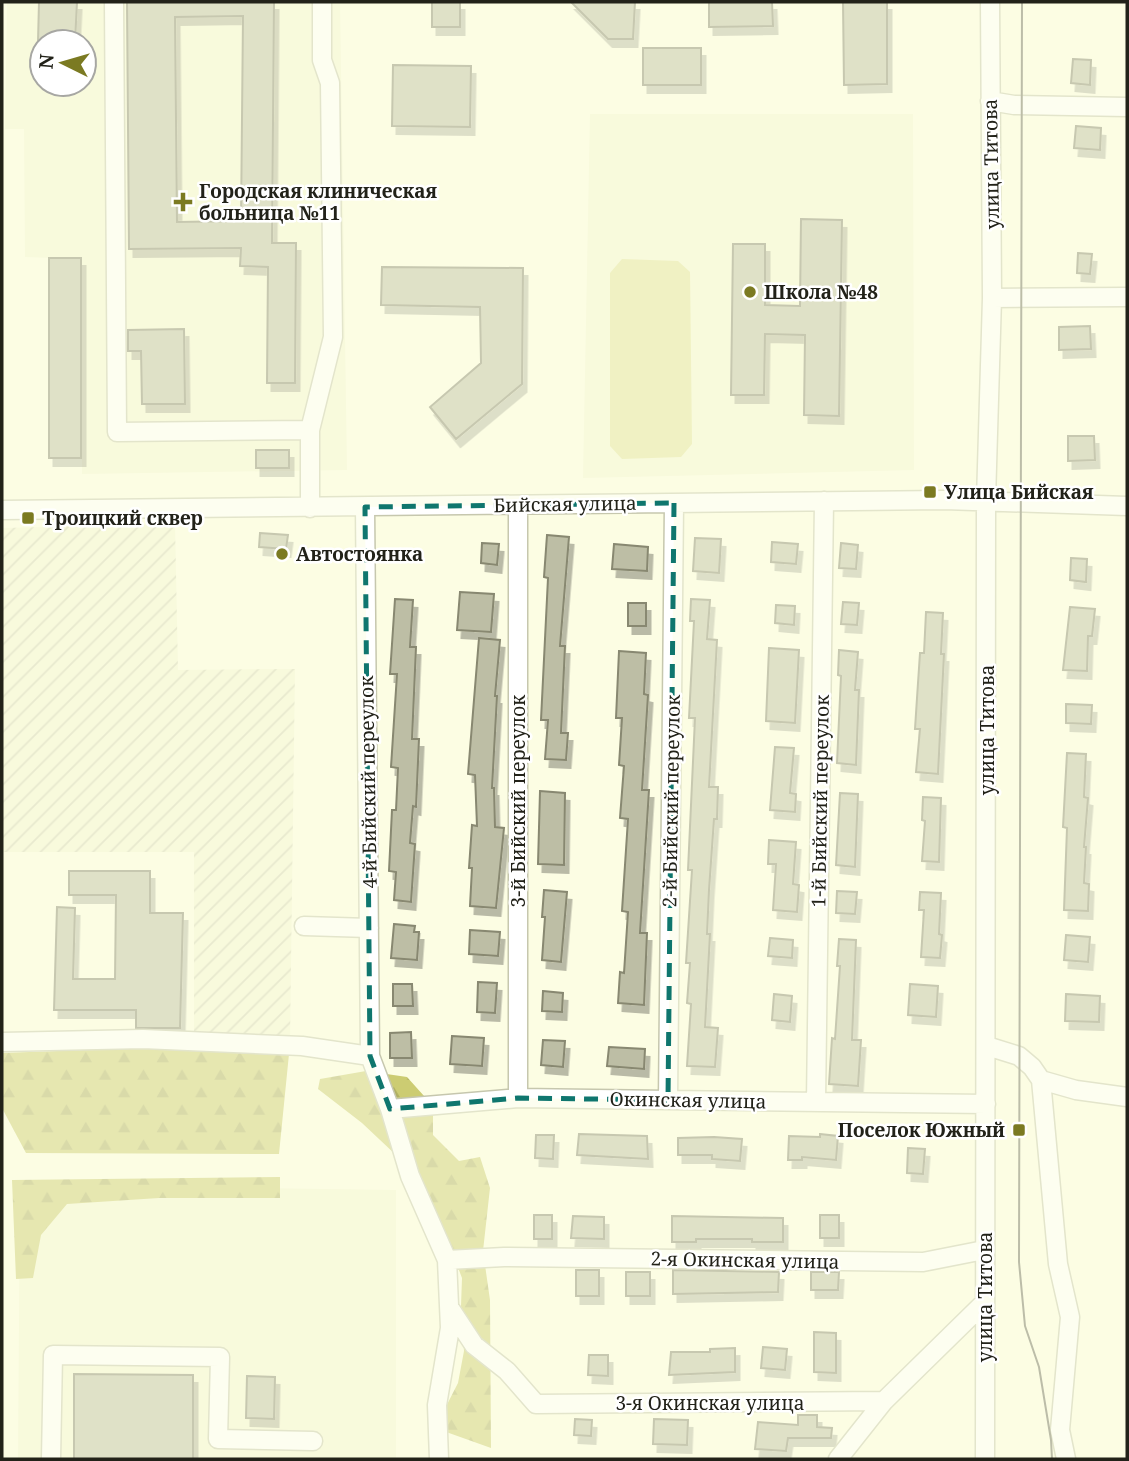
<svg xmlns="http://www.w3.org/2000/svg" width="1129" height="1461" font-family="'Noto Serif',serif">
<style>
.built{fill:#f4f5d3;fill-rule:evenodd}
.industrial{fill:url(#industrial-furrows)}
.grass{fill:#e2e39b}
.forest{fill:url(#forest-firs)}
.building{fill:#bdbea5;stroke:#888871;stroke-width:2;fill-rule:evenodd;filter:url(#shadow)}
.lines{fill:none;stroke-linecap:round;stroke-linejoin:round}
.minor-casing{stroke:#c6c7ae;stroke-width:21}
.minor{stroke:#fff;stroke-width:18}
.tram{stroke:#6f6f60;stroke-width:2}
.marked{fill:none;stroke:#0f766e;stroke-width:5;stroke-dasharray:14 9;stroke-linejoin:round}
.poi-dot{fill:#7b7a22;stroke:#fff;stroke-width:2.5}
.labels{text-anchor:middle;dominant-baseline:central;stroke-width:5;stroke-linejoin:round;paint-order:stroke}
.street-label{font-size:19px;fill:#222219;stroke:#fff}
.poi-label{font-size:19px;font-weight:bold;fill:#222219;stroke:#fff;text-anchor:start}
</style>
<defs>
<pattern id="industrial-furrows" width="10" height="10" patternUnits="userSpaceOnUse" patternTransform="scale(1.75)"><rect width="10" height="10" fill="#f4f5d3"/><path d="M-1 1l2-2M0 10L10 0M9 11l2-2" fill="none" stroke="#d1d2b5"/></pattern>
<pattern id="forest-firs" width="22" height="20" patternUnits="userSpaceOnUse" patternTransform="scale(1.75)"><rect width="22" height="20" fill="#cccc72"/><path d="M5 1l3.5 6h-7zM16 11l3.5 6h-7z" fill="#afaf62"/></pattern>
<filter id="shadow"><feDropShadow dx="4.5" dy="8" stdDeviation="0" flood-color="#0004"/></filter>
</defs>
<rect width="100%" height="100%" fill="#fcfde3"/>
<!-- built -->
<path class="built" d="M7,2H340L347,470L82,474L81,259L25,257L24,129H5ZM42,42H84V84H42Z
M590,114H913L914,470L583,478Z
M20,1185L396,1190V1459H18Z"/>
<!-- industrial -->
<path class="industrial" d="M175,524L178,670L295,669L290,1041L194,1040V852H2V528Z"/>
<!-- grass -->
<path class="grass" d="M622,259L678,261L690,272L692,444L681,457L622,459L610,446V273Z"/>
<!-- forest -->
<path class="forest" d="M166,1047L289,1054L279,1154L26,1153L2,1108V1053Z
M366,1071L407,1077L433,1106V1135L459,1161L480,1157L490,1188L483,1251L490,1300L491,1448L435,1428L458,1383L464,1351L461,1306L462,1278L437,1213L414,1172L362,1123L318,1089L320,1079Z
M280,1177V1198H159L67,1204L41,1235L33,1278L16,1279L12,1180Z"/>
<!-- building -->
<path class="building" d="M39,2H77L75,42H38Z
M127,2H274L272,243H296L295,383H267L268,267L240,266L241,248L129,249ZM243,16L241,221L177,222L175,17Z
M432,2H460V27H432Z
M571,2H635L633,39H608Z
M709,2H772L773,26L709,27Z
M843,2H887V84L844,85Z
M643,48H701V85H643Z
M1073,59L1091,60L1090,85L1071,83Z
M393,65L471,66L470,127L392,126Z
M1076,126L1101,128L1100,150L1074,148Z
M801,219L842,220L839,416L804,415L805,335L765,334L764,395H731L733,244H765V305L800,306Z
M1078,253L1092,254L1090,274L1077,273Z
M49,258H81V458H49Z
M382,267L523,268L522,384L456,439L430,407L481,363L480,307L381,305Z
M1090,326L1091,349L1059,350V327Z
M184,329L185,404H142L141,351H128V330Z
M1068,436H1094L1095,460L1068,461Z
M256,450H289V468H256Z
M260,533L288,535L286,549L259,547Z
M547,535L569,537L560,646H565L561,733H568L566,760L545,759L548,720H541L548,578L544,577Z
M695,538L721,539L719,573L693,571Z
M772,542L798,544L796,564L771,562Z
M482,543L499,544L497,565L481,563Z
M841,543L858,545L856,569L839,568Z
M614,544L648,547L647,571L612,569Z
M1071,558L1087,559L1086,582L1070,580Z
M460,592L494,594L491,632L457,630Z
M395,599L413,600L410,647H416L412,739H419L416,807L413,806L410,843L415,844L411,902L394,900L396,872L389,871L392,810H396L398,768L391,767L397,674H390Z
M691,599L710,600L707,639L717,640L709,787H718L717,819H714L709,890L707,934H710L705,1027L718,1028L715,1067L687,1066L691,1004L687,1003L690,963H686L692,870H688L695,718H689L694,621H690Z
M843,602L859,603L857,625L841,624Z
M628,603H646V626H628Z
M776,605L795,606L794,625L775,623Z
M1070,607L1095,609L1092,636H1088L1087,671L1063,670Z
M926,612L943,613L941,654H944L938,774L916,772L920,729H915L917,698L920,653H924Z
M479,638L500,640L495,696H497L492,788H494L495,827L504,828L496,908L470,906L472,868H469L472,825L477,826L475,775L468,774Z
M769,648L799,650L795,723L766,721Z
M839,650L858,652L855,690H859L856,765L837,763L841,676L838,675Z
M619,651L646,653L644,694L648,695L642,790H649L640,933H647L644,1005L618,1003L620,972L624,973L628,912L622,911L628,819L620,818L624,766L619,765L622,718H616Z
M1066,704L1092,705L1091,724L1066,723Z
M775,747L794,748L790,793L796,794L795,812L770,810Z
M1067,753L1086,754L1084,797L1088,798L1084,847H1086L1084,883L1089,884L1088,911L1064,910L1067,828L1063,827Z
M540,791L565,793L564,865L538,864Z
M840,793L858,794L855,867L836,865Z
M923,797L941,798L939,862L922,861L925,821L922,820Z
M769,840L796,842L793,884L799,885L797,912L773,910L776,864H768Z
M69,871H150V913H183L180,1028H136V1010H54L57,907L75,908L73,979H115L116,895H69Z
M544,890L567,892L561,962L542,960L545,917H542Z
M837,891L857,892L855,914L836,913Z
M920,892L941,893L939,934L942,935L940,958L921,957L924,910H919Z
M394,924L415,926L414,932H419L417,960L391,958Z
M470,930L500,932L498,956L469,954Z
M1066,935L1090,937L1088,962L1064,960Z
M770,938L793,940L792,958L768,956Z
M839,939L856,940L852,1040H861L858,1086L829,1084L832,1038L835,1039L840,966H837Z
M478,982L497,983L495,1013L477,1012Z
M393,984H412L413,1006H393Z
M910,984L938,986L936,1017L908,1015Z
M543,991L563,993L562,1012L542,1011Z
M774,994L792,996L790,1022L772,1020Z
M1066,994L1100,996L1099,1022L1065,1021Z
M411,1032L412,1058H390V1033Z
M452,1036L484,1038L482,1066L450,1064Z
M543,1040L565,1041L563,1067L541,1065Z
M609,1047L645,1049L644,1069L607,1066Z
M579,1134L647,1136L648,1159L577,1155Z
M820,1134L838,1136L836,1160L802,1157V1160H788L789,1136L820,1137Z
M536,1135H554L553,1159L535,1158Z
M714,1137L742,1139L740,1161L712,1159V1155H678V1138Z
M908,1148L925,1149L923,1174L907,1173Z
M534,1215H552V1239H534Z
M820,1215H839V1238H820Z
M573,1216L604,1217V1239L571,1238Z
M672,1216L783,1218V1242H752V1239H696V1242H672Z
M576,1270H599V1296H576Z
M673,1270L779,1272L778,1292L673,1294Z
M626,1272H650V1296H626Z
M811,1272H839L838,1290H811Z
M814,1332L836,1333V1373L814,1372Z
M763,1347L787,1349L785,1370L761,1368Z
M735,1348V1372L669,1375L671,1352H710V1349Z
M589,1355H608V1376L588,1375Z
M74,1374L193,1375V1459H74Z
M247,1376L275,1377L274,1419L246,1418Z
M798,1415H817V1427L832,1428L831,1438H788L786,1451L755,1449L758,1422L798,1425Z
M575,1419L592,1420L591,1436L574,1435Z
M654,1419L688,1420L687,1445L653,1444Z"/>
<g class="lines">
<defs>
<path id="minor" d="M114,2L117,432L310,430
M990,101L1014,105L1127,107
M992,298L1127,297
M365,507L370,1056L390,1109L410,1176L447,1260L450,1328L437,1405L439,1459
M310,508V430L333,337L330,83L322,60V2
M2,510L944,500L1127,506
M304,926L369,928
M2,1042L143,1039L302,1046L370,1056
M987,1046L1019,1056L1032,1067L1041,1080L1076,1090L1127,1097
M1041,1080L1058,1264L1070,1317L1060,1430L1066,1459
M518,1098V505
M668,1100L674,503
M816,1102L824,501
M390,1109L518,1098L986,1104
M447,1260L504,1257L923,1262L984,1250
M451,1310L474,1345L507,1371L536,1404L884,1401
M51,1459L53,1355L220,1357L218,1439L313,1441
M838,1459L884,1401L984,1303
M985,1459L986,500L992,298L990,2"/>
</defs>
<!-- minor casing -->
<use href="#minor" class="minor-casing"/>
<!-- minor -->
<use href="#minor" class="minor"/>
<!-- tram -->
<path class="tram" d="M1022,2L1019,1262L1025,1326L1039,1367L1051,1440L1052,1459"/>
</g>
<!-- marked area -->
<path d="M0 0H1129V1461H0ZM674,503L668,1100L518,1098L390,1109L370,1056L365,507Z" fill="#fcfde3" fill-opacity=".55" fill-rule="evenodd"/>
<path class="marked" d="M674,503L668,1100L518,1098L390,1109L370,1056L365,507Z"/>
<!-- markers -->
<g class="poi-dot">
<path d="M179.5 191.5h7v7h7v7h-7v7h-7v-7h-7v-7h7z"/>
<circle cx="750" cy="292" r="7"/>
<rect x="923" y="485" width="14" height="14" rx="3.5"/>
<rect x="21" y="511" width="14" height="14" rx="3.5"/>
<circle cx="282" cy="554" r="7"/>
<rect x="1012" y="1123" width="14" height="14" rx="3.5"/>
</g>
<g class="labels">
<!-- street labels -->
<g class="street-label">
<text transform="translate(991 164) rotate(-91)">улица Титова</text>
<text transform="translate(565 504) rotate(-1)">Бийская улица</text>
<text transform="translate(987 730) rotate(-90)">улица Титова</text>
<text transform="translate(368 782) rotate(-91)">4-й Бийский переулок</text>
<text transform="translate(518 801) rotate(-90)">3-й Бийский переулок</text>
<text transform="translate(671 801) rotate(-89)">2-й Бийский переулок</text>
<text transform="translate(820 801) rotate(-89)">1-й Бийский переулок</text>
<text transform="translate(688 1100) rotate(1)">Окинская улица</text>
<text transform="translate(745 1260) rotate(1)">2-я Окинская улица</text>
<text transform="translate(985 1297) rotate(-90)">улица Титова</text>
<text x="710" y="1403">3-я Окинская улица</text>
</g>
<!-- poi labels -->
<g class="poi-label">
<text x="199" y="191">Городская клиническая<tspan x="199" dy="22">больница №11</tspan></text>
<text x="764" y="292">Школа №48</text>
<text x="944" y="492">Улица Бийская</text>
<text x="42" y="518">Троицкий сквер</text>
<text x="296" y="554">Автостоянка</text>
<text x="1005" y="1130" text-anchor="end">Поселок Южный</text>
</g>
</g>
<!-- border -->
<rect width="1129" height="1461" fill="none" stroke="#222219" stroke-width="7"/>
<!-- north arrow -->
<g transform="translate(63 63) rotate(275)"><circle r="33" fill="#ffffff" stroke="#a7a7a3" stroke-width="2"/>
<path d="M0-5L12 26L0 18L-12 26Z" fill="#7b7a22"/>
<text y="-10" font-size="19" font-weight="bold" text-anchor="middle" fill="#222219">N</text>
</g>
</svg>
